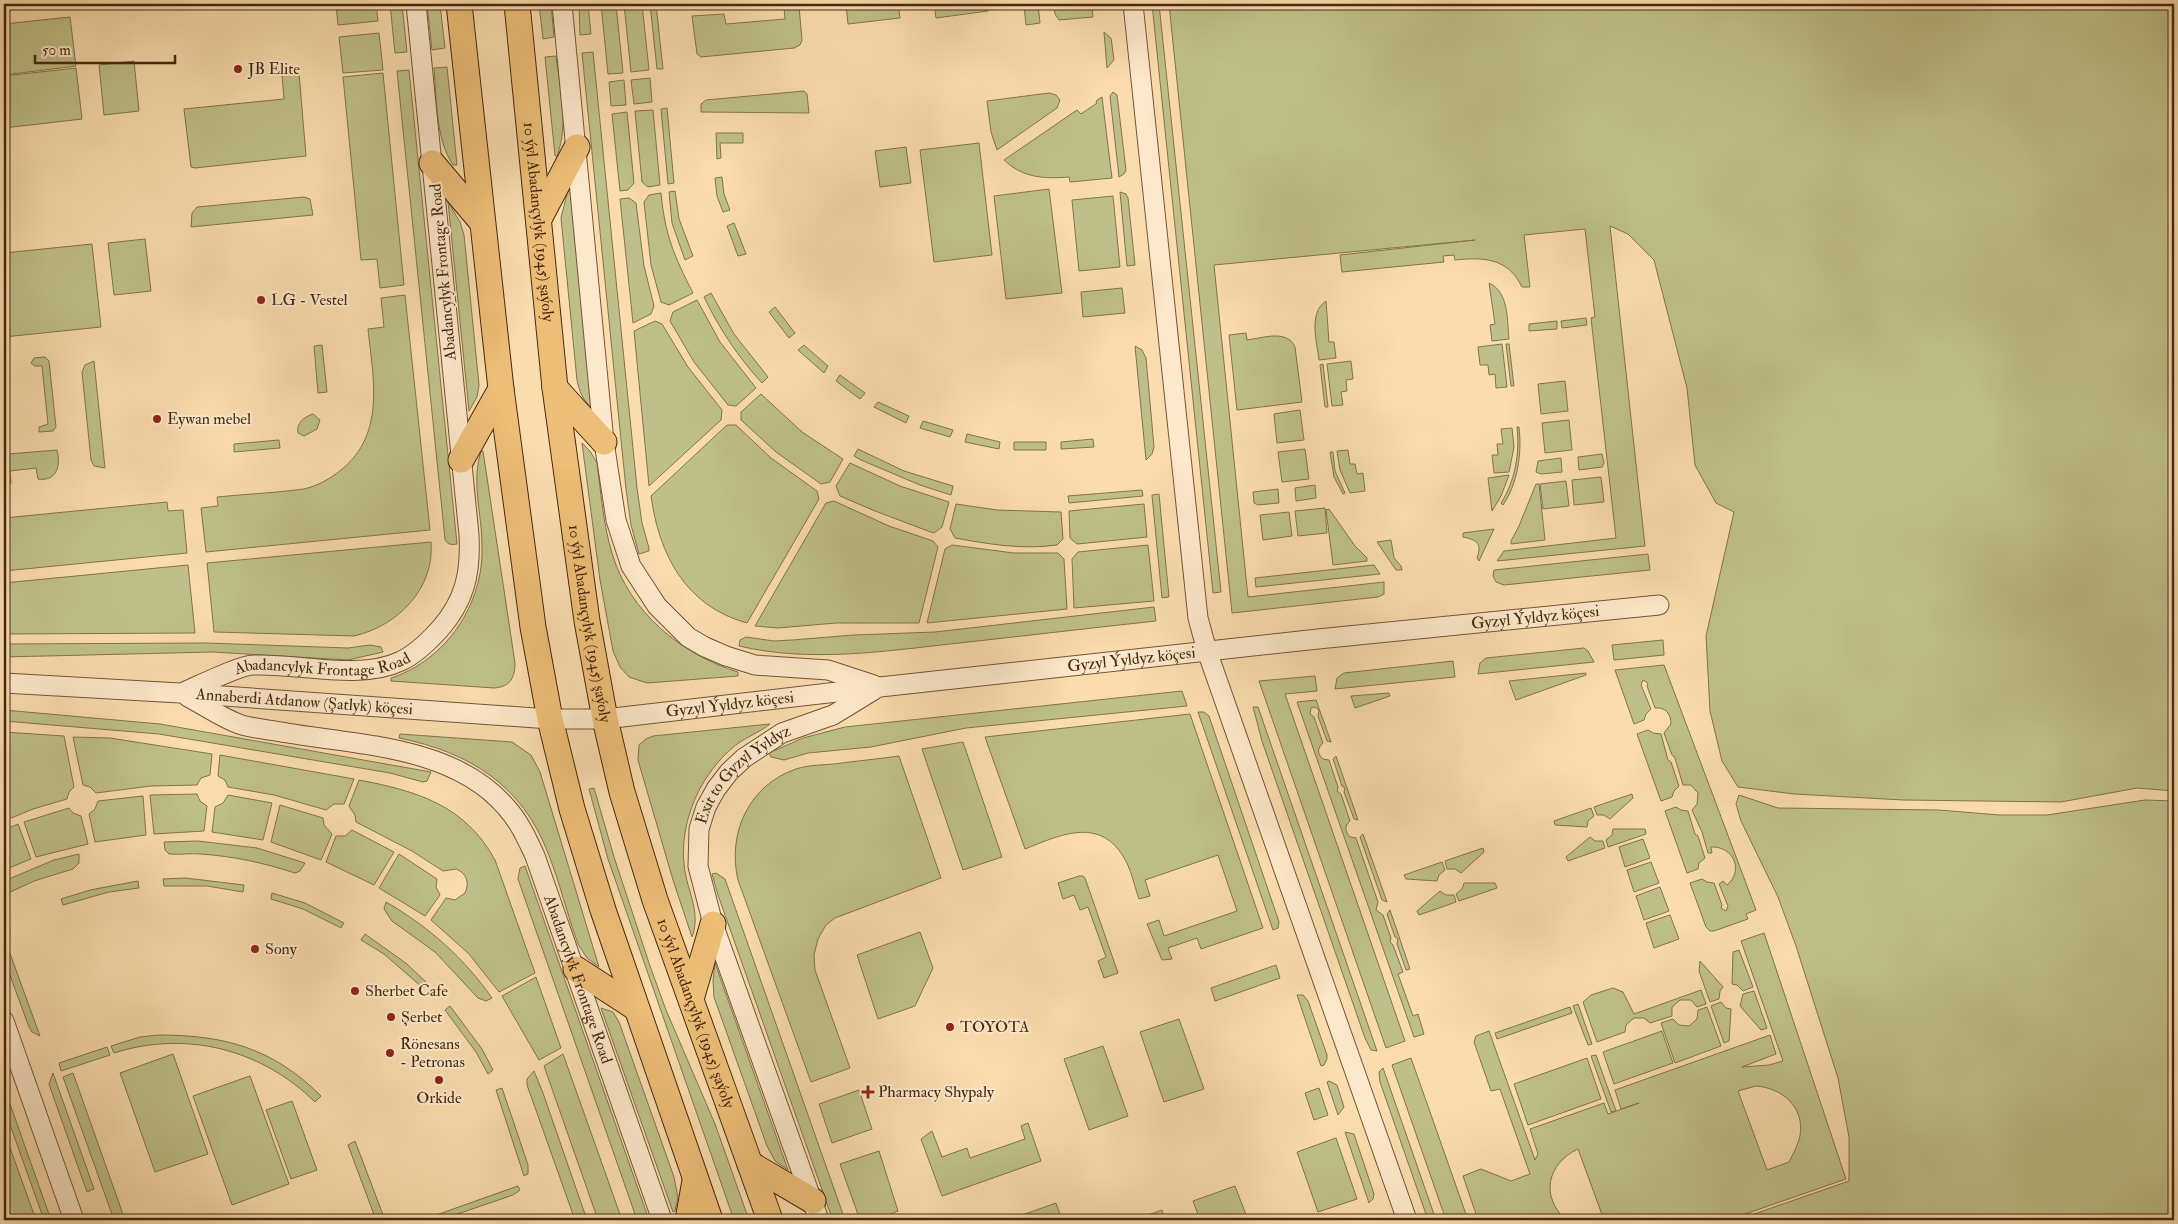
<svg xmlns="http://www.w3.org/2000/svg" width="2178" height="1224" font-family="'IM FELL Double Pica',serif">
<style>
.green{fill:#bfc089;stroke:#83744c;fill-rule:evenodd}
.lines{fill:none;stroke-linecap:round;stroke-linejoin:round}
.minor-casing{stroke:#745537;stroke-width:21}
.major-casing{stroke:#47280f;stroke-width:27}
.minor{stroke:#fce8ca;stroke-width:19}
.major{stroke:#edbe77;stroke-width:25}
.poi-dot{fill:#8f2418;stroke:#fce8ca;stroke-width:2}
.labels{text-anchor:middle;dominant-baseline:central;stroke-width:4;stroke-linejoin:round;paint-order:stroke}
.poi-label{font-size:16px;fill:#47280f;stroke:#fce8ca;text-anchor:start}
.street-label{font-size:16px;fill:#47280f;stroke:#fce8ca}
</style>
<rect width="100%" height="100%" fill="#fadcae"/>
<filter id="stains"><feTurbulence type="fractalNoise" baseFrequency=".004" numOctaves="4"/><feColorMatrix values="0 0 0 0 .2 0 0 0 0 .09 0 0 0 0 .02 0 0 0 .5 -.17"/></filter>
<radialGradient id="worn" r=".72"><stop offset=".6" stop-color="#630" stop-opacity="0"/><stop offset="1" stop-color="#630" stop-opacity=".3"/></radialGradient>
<!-- green -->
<path class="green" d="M336,4H376L378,21L338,25Z
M390,4H402L407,52L395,53Z
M427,4H440L445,48L432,50Z
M539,4H551L554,37L543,39Z
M579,4H588L591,34L580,35Z
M601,4H616L623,73L608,74Z
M624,4H642L649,70L631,72Z
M650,4H656L663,69H657Z
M846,4H898L900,18L848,24Z
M934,4H987L988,11L936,18Z
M1028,4H1038L1040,23L1026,25L1024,5Z
M1054,4H1092L1093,17L1059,20L1055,14Z
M1152,4H1159L1221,592L1213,593Z
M1169,4H2174V791L2137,788L2061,802L1903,800L1794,794L1738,787L1722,761L1710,711L1706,636L1734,512L1716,503L1695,465L1687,388L1654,260L1628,234L1610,226L1645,546L1497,561L1504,551L1616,538L1591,318L1595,317L1585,229L1524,235L1530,287H1522C1508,258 1484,257 1455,260L1454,255L1443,256L1444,262L1342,272L1340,255L1475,240L1214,265L1248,597L1384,582V594L1378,597L1232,613Z
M799,6L802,40L800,45L794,48L701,57L697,54L692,16L724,14L726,24L785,19L784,8Z
M70,17L76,66L4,75V24Z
M1104,32L1111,38L1114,60L1107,68Z
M379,33L383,70L343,73L339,37Z
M593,52L637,488L642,523L649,548V551L639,554L631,525L626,489L582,53Z
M556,56C560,88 569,124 557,156H555L545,57Z
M134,61L139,111L104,115L99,65Z
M447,67L457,165H453C435,137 437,100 434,68Z
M76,68L82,119L4,128V76Z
M409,70L457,544C452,545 447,545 445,539L397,71Z
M299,73L306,156L195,168L191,167L184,109L284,99L282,75Z
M383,73L404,285L380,288L377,259L361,260L343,77Z
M650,78L652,102L634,104L631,80Z
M624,80L626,105L611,106L609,82Z
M804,91L807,94L809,113L701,112V104L706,100Z
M1113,92L1117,95L1126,170L1124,174L1119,177L1110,96Z
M1049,93L1056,95L1060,100L1057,108L997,150L991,132L987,101Z
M1102,97L1112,178L1070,182L1069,177C1044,179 1023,178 1004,160L1077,110L1081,114L1097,103L1096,101Z
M667,108L674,183L668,184L661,109Z
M653,110L660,185L648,187L642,182L635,111Z
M627,112L634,183L628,190L620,191L612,114Z
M716,133H743V143H720L721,158L717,159Z
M979,143L992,255L934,262L920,150Z
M906,147L911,183L880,187L875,151Z
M722,177L724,194L730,210L723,212L717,196L715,178Z
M1049,189L1062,293L1006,299L994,196Z
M568,190H570L592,407C583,402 579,390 577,380L561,218Z
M675,191L679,219L693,256L685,260L672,223L669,192Z
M1120,192L1126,194L1128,198L1135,265L1127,266Z
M661,193C665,235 674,256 693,293L669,305L661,302L651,265L644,202L649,195Z
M1113,196L1120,267L1079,271L1072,200Z
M304,197L310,199L313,215L191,227L192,213L197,207Z
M629,198L636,203L644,266L654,306L651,314L633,323L620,199Z
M448,202L460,222L464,235L479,385L477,397L469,411Z
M734,223L746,254L738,256L727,226Z
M145,239L151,291L114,295L108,243Z
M92,244L101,327L4,337V253Z
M1489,283C1509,292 1507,320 1509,339L1492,341L1490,325L1495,324Z
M1122,288L1125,313L1083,317L1081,292Z
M711,293L734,334L768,377L762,383C738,357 719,328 704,297Z
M405,295L430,530L206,552L201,508L218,506L217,497C246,494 275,493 304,489C317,486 330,479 341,470C386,434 373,378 368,329L384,327L381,298Z
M697,300L720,342L756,388L736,406L728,405L694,362L670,321L673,312Z
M1326,301L1329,342H1334L1336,358L1319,360C1317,342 1308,313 1326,301Z
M775,307L795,333L789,338L769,312Z
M1586,318L1587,325L1562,328L1561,321Z
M655,321L662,324L688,367L722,410L721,420L649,486L634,331Z
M1557,321V329L1529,331V324Z
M1246,333L1247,340C1263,338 1287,329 1295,347L1302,402L1237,410L1229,335Z
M1502,344L1507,387L1496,388L1495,374L1489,375L1488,365H1480L1478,347Z
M1506,344H1509L1514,386H1511Z
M322,345L327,392L318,393L314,346Z
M804,345L828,366L824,373L798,350Z
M1135,346L1142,350L1146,358L1154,447L1152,454L1146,460Z
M45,357L49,361L56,427L53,431L39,432V427L48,424L42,366H35L31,363L34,358Z
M94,361L105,468L94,466L91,460L82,372L85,365Z
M1351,361L1353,379L1346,380L1347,391L1341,392L1343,405L1332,406L1327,364Z
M1323,364L1328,407H1325L1320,365Z
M840,375L865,393L860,399L836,381Z
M1565,381L1568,411L1541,414L1538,384Z
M761,394L802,432L843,459L830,482L821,484L776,452L741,420V412Z
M878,402L909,416L906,423L874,407Z
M1300,410L1304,440L1277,443L1274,414Z
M313,414L320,420L317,429L304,436L298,433C296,423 304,417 313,414Z
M4,418L8,454L57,450C61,465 57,482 38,479L36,468L10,471L11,483H4Z
M1569,420L1572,450L1545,453L1542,423Z
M923,421L953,430L950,437L920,428Z
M727,425H736L771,458L817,491L819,499L747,623C685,606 659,554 651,496Z
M1517,427H1519C1522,453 1518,483 1503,505L1501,503C1515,481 1520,454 1517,427Z
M1512,428L1514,447L1509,472L1494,473L1492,455H1498L1497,444H1503L1501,429Z
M967,434L1000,442L999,449L965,442Z
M1093,439L1094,447L1061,449V442Z
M279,440L280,448L234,452V444Z
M1014,442H1046V450H1014Z
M582,443L590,451L597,463C601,493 603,524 612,553C629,612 682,655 738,672V676L647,683L629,677L620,667L613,651L600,580Z
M858,449L904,471L953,486L951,495L920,485L861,460L854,456Z
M1305,449L1309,479L1282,482L1278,452Z
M1348,450L1350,464H1355L1357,474L1363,473L1365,491L1350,493L1340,470L1337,451Z
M481,451H483L515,663C515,678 510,687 494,688L391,681V678C446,660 484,604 482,546C482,514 471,483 481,451Z
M1330,452H1333L1335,471L1345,493L1343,494L1334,477Z
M1602,454L1604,463L1602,467L1579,470L1578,457Z
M1561,458L1562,472L1541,474L1536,472L1538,461Z
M850,463L900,486L949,502L942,527L934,533L928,531L875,511L840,496L836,486Z
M1509,475L1501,496L1492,511L1488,478Z
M1601,477L1604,502L1574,505L1572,480Z
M1566,481L1569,506L1543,509L1540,484Z
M1536,484H1539L1545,540L1511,544V541L1519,526Z
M1315,485L1316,498L1296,501L1295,488Z
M1278,489L1279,503L1258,505L1254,503L1253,492Z
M1142,490L1143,496L1069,503L1068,496Z
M1159,494L1169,597L1162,598L1152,495Z
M834,501L889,526L933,541L938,547L919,623H836L778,628L755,626L826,503Z
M167,502L168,511L183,510L187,553L4,571V518Z
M956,504L997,510L1061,512L1063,539L1057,545C1024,550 987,544 955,538L950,529Z
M1144,504L1147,537L1077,544L1070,538L1069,511Z
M1325,508L1327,533L1298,536L1295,511Z
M1329,509L1355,546L1367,558V561L1333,565L1326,510Z
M1289,512L1292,536L1263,540L1260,515Z
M1494,529L1479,561L1477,558C1482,544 1478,540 1463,537V533Z
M1391,540L1394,558L1401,566L1402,570H1396L1377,542Z
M431,542C435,588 398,626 354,636L214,632L207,563Z
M952,545L1014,553H1058L1064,559L1067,609L927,623L945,549Z
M1148,545L1154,601L1074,608L1072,559L1078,552Z
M1648,554L1650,570L1504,585L1496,582L1493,576L1494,570Z
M188,565L195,633L4,634V583Z
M1374,565L1380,574L1256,587L1255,578Z
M1154,607L1156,621C1090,628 1024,636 959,643C886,651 811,663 739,646L740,640L746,637L774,641L792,640L854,635L935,632Z
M1663,640L1664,655L1614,660L1612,645Z
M206,643L348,648L370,645L381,647L383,652L348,660L212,652L4,657V644Z
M1584,648L1588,651L1594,662L1478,674L1480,663L1486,658Z
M1453,661L1455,677L1335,689L1337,678L1344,673Z
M1664,665L1756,910L1746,914L1748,919L1714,931H1710L1706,927L1690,883L1702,879L1707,882L1714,883L1722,905L1721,908L1726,911L1728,906L1719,884L1723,881L1727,885C1744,871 1734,846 1711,847L1712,853H1708L1702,832L1692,810L1697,804L1698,793L1691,785H1683L1675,758L1672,755L1664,733L1671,724C1671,714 1666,707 1655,708L1647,686L1648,683L1643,680L1641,685L1651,709L1646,714L1644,720L1634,724L1615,670Z
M1586,673V675L1516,700L1509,681Z
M1315,676L1317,691L1285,694L1405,1041L1386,1048L1259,681Z
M1182,691L1187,706L966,728L871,747L808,753L784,760L771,757L769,753L803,738L845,727Z
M1389,693L1390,696L1355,708L1351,696Z
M1316,700L1331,742L1327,741L1318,716L1319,710L1315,707L1311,708L1310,714L1314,717L1323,743C1317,748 1317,754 1323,759L1329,760L1338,787L1337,791L1341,794L1350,821C1344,826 1345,832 1350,837L1356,838L1378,902L1376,910L1383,915L1391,938L1390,942L1393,945L1403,972L1398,974L1413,1016L1418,1014L1424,1034L1414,1037L1297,702Z
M1253,707H1258L1377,1051L1371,1050L1365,1038L1262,741Z
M4,710L160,724L431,772L427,781L423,782L390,773L159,734L4,721Z
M1198,712H1204L1209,716L1279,922L1278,928L1273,930Z
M1190,714L1263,928L1201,949L1197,938L1168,948L1172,959L1162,960L1147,924L1159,920L1164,936L1237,911L1218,855L1145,880L1150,896L1139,899C1134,885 1131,868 1123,856C1098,816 1058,836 1025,849L985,737Z
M770,724C759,733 743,738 731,749C696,780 676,831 686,877C691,897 700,917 692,937L673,880L638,760L639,745L646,739L653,736Z
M1648,730L1653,733L1661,734L1668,760L1671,762L1679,786L1674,791L1672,797L1661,801L1637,734Z
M4,732L64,736L74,787L69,792L67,799L33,809L4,821Z
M400,734L512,742L531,755L540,772L599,967L587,958L578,944C567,914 560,883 548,853C522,785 469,752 399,738Z
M73,737L110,738L212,754L210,775L201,778L197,785L151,786L96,793L90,787L83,785Z
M963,742L1002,857L963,870L922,749Z
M220,755L354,779L344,804H334L326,810L274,795L228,787L225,780L218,776Z
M899,756L941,878L835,918L826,925L818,939L814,955L815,970L850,1068L811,1082L738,880C727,833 749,785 796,769C808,765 822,765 834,764C856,761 878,759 899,756Z
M1336,756L1358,820L1354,819L1344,792L1345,788L1342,786L1333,759Z
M359,780C417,791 465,805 495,860L535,973L499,992L469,954L431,920L446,898L455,900L465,893C470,882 466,873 456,869L443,871L412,851L356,822L355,815L349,806Z
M594,788L614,857L650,966L666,1010L715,1124L749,1220H734L608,859L589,789Z
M197,794L200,801L207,806L204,831L154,834L150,795Z
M1632,794L1633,798L1610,819L1604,815H1597L1594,807Z
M228,795L272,803L263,840L212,832L215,807L223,803Z
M1739,795L1778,808L1939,810L1999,815H2047L2145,800L2174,801V1220H1737L1849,1181V1137L1838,1078L1796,946L1778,897L1741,821L1736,804Z
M143,796L146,835L95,842L89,814L95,809L98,801Z
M280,805L323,818L324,825L332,834L321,860L271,842Z
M1676,807L1681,810L1688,811L1695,834L1698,836L1705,858L1699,863L1698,869L1687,873L1665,811Z
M69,808L73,813L81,816L88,844L36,857L24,822Z
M1591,808L1594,816L1588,821L1587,827L1555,825L1554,821Z
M18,824L31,859L4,870V830Z
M1613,829H1645L1646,834L1608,847L1606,840L1612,835Z
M352,830L394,852L374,885L326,862L336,836H345Z
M1363,834L1387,902L1382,900L1360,837Z
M1590,837L1595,841H1603L1605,848L1568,861L1566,857Z
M1643,839L1650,858L1625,867L1619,847Z
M198,841L257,848L305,863L300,871L295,873C264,863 233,856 200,854C190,853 179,855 169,854L165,850L164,842Z
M1483,848L1484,852L1461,873L1455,869H1447L1445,861Z
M79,854V863L73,869L34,881L4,895V881L54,860Z
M399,854L437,879L436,887L440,895L425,916L379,888Z
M1442,862L1445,870L1439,875L1437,881L1406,879L1404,875Z
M1651,862L1659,883L1634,892L1627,870Z
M525,866L649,1220H637L518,879L520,868Z
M716,873L725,879L845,1220H834L832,1218L718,895L712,874Z
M1079,876H1083L1085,878L1118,973L1104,978L1098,961L1106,957L1088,907L1080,910L1074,895L1063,899L1058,883Z
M185,878L244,885L243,892L207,886H164L163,879Z
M138,881L139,888L109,892L63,905L61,899L90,890Z
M1464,883H1495L1497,888L1459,901L1456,894L1462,889Z
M1660,887L1669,911L1644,920L1636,896Z
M1440,891L1446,895H1454L1456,902L1419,915L1417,911Z
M272,893L305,903L344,923L341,928L303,909L271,899Z
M386,902C429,927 464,958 492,998L486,1001L478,998L435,952L392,921L384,909Z
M1390,910L1410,969L1406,970L1397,944L1398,939L1395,937L1387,914Z
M1670,915L1679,939L1654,948L1646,923Z
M920,932L933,968L915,1006L878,1019L857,955Z
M1764,933L1846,1179L1728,1220H1604L1578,1149C1547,1164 1540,1196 1566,1220H1478L1463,1176L1481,1169L1511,1181L1530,1174L1500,1089L1491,1091L1474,1042L1476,1036L1489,1031L1535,1160L1538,1154L1530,1129L1604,1103L1608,1114L1639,1103L1621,1109L1615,1090L1770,1035L1776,1054L1742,1067L1769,1065L1783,1061L1741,941ZM1756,1086C1782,1088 1805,1107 1800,1136C1798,1145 1793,1154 1789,1162L1767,1170L1738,1091Z
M365,934L407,964L427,983L423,988L384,954L361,940Z
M4,937L40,1036L32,1032L29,1027L4,959Z
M1739,950L1753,987L1743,991L1737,985L1732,984L1733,952Z
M1700,961L1723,987L1720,991L1719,999L1710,1002L1699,971Z
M715,963L788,1170L775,1161L767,1146L714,997L713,981Z
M1276,965L1280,978L1215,1001L1211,988Z
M536,977L561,1048L539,1060L502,996Z
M1613,988L1623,992L1634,1014L1701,990L1706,1004L1697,1007L1691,1000H1680L1672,1007V1016L1650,1023L1644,1018H1634L1626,1025L1625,1032L1597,1042L1583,1002L1591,995Z
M1754,991L1767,1028L1761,1030L1740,1006L1743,994Z
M1297,995H1303L1308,1001L1327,1055V1059L1324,1065L1321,1066Z
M1721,1002L1726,1008L1731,1009L1729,1041L1724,1043L1711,1006Z
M1578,1004L1592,1044L1588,1045L1573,1006Z
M450,1006L482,1049L493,1070L488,1074L476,1052L445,1010Z
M1570,1007L1572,1013L1497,1039L1495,1033Z
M1707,1007L1721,1046L1675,1063L1661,1023L1673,1019L1679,1025L1689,1026L1697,1019L1698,1010Z
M601,1008L613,1012L619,1022L674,1177L678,1198L675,1211L673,1212Z
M1179,1019L1204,1089L1164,1102L1140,1032Z
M1662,1031L1673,1063L1614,1084L1603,1052Z
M159,1035C224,1035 273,1048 321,1096L315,1102C261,1049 186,1030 114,1053L111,1046L140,1037Z
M1103,1046L1128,1116L1089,1130L1064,1059Z
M107,1047L110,1055L61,1071L59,1063Z
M173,1054L208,1154L155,1172L120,1073Z
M563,1054L622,1220H598L544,1066Z
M1596,1055L1616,1111L1611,1112L1591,1056Z
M1411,1058L1468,1220H1446L1392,1065Z
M1587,1058L1601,1099L1528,1125L1514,1084Z
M1383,1068L1436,1220H1428L1380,1082L1379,1072Z
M534,1071L543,1093L587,1220H575L527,1085V1079Z
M53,1073L94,1189L87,1192L51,1090L49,1084Z
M73,1073L125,1220H114L63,1077Z
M250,1076L289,1184L232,1205L193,1096Z
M1329,1081L1337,1085L1344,1107L1338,1115L1327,1082Z
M4,1087L51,1220H44L4,1108Z
M502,1088L528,1165V1174L524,1176L496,1090Z
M1319,1088L1328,1115L1314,1120L1305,1093Z
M859,1090L872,1129L832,1143L819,1104Z
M292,1101L317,1170L291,1179L266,1110Z
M1028,1123L1041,1161L942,1196L921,1139L932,1131L942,1157L967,1148L970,1158L1025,1139L1021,1126Z
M4,1131L36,1220H4Z
M1345,1132L1354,1134L1374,1194L1373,1199L1369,1203Z
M1336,1138L1357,1199L1318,1212L1297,1152Z
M355,1141L385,1220H376L348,1145Z
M879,1151L898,1211L877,1220H860L840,1164Z
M518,1186L520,1190L513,1195L440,1220H422Z
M1235,1186L1248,1220H1200L1193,1201Z
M1056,1203L1062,1220H1008Z
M1162,1210L1165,1220H1134Z"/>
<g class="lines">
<defs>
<g id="minor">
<path d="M562,4L604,442L616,520L631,566L657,606L688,637L705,647L726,656L755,665L828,670L874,685"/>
<path d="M1133,4L1198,618L1207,651L1407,1220"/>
<path id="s1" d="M4,683L180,693L550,719H605L880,687L1318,639L1659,605"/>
<path id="s2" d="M186,691C200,685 241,665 253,665C299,663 359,681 401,661C416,654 428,642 439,630C465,601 471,573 469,535L416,4"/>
<path id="s3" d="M188,697C204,705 225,720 242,725C256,729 272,730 287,733C360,745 455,747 506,807C519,821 527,839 535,856L662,1220"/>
<path d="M4,1021L74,1220"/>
<path id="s4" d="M819,1220L713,924L698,866L699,829L706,807L716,789L729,772L744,758L782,733L833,715L874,690"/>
</g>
<g id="major">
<path d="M459,4L501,389L533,627L550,719L572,809L603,910L710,1220"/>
<path id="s5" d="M517,4L555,388L587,621L605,719L622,792L655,900L770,1220"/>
<path d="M432,163L482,222"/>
<path d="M539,219L577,147"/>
<path d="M555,388L604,442"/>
<path d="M461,460L501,389"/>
<path d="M576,969L636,1008"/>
<path d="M691,999L713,924"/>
<path d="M750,1164L813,1201"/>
<path d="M688,1220L695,1181"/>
</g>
</defs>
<!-- minor casing -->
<use href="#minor" class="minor-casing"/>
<!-- major casing -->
<use href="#major" class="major-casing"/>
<!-- minor -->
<use href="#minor" class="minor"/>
<!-- major -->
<use href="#major" class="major"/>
</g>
<!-- markers -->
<g class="poi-dot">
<circle cx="238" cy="69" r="5"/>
<circle cx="261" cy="300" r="5"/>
<circle cx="157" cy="419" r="5"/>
<circle cx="255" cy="949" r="5"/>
<circle cx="355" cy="991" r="5"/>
<circle cx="391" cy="1017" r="5"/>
<circle cx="950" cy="1027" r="5"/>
<circle cx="390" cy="1053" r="5"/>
<circle cx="439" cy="1080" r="5"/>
<path d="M865.5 1084.5h5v5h5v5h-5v5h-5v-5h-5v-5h5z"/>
</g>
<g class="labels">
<!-- poi labels -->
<g class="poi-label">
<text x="248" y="69">JB Elite</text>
<text x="271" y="300">LG - Vestel</text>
<text x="167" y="419">Eywan mebel</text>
<text x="265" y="949">Sony</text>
<text x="365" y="991">Sherbet Cafe</text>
<text x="401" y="1017">Şerbet</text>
<text x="960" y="1027">TOYOTA</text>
<text x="400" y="1044">Rönesans<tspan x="400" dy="18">- Petronas</tspan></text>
<text x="878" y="1092">Pharmacy Shypaly</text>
<text x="439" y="1098" text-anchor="middle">Orkide</text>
</g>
<!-- street labels -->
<g class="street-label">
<text stroke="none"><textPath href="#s5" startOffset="219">10 ýyl Abadançylyk (1945) şaýoly</textPath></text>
<text transform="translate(443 272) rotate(-95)">Abadancylyk Frontage Road</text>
<text stroke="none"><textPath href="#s1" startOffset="1538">Gyzyl Ýyldyz köçesi</textPath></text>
<text stroke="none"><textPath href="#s5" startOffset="624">10 ýyl Abadançylyk (1945) şaýoly</textPath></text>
<text stroke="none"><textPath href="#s1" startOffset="1132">Gyzyl Ýyldyz köçesi</textPath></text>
<text stroke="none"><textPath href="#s2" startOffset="142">Abadancylyk Frontage Road</textPath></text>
<text stroke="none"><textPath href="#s1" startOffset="301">Annaberdi Atdanow (Şatlyk) köçesi</textPath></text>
<text stroke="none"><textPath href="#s1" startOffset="728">Gyzyl Ýyldyz köçesi</textPath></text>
<text stroke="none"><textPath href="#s4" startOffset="484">Exit to Gyzyl Yyldyz</textPath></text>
<text stroke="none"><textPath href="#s3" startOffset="531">Abadancylyk Frontage Road</textPath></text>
<text stroke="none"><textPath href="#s5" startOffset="1029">10 ýyl Abadançylyk (1945) şaýoly</textPath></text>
</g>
</g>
<!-- margin -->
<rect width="2178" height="1224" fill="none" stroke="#fadcae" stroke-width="20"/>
<rect x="5" y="5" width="2168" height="1214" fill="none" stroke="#47280f" stroke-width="2.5"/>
<rect x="10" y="10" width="2158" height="1204" fill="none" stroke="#47280f"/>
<!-- scale -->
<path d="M35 55v8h140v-8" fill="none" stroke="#47280f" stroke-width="2.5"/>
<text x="42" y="55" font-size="15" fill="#47280f" stroke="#fce8ca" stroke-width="4" paint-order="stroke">50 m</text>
<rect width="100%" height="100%" filter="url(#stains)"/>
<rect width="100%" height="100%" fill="url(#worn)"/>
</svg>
